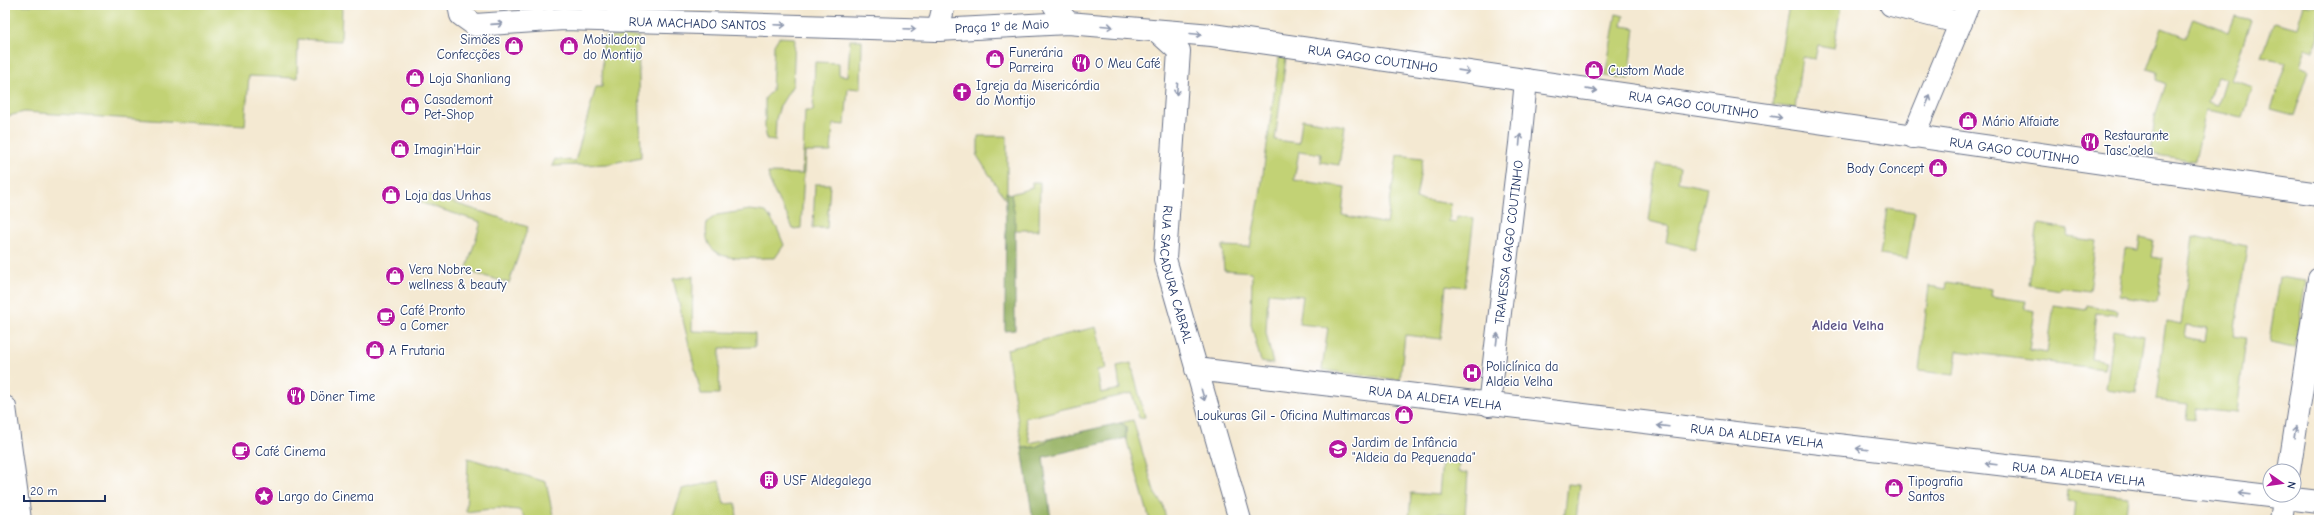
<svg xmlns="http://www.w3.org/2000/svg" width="2324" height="525" font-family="'Comic Neue',sans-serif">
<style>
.green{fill:#c2d275;stroke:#6e806a;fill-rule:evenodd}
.forest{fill:#99b466;stroke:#5a7262}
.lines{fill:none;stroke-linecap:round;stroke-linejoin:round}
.minor-casing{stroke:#677087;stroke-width:24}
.minor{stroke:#fff;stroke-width:22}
.oneway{stroke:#8d97ae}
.labels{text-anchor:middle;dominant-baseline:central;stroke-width:3;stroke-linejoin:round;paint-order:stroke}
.street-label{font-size:13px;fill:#1b2f5e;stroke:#fff}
.poi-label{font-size:13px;fill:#1b2f5e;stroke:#fff;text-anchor:start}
.neighbourhood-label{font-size:14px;font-weight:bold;fill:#595084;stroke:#fff}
</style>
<rect width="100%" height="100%" fill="#fff"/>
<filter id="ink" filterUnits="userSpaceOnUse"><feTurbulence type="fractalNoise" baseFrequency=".025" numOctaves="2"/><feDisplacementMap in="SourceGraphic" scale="8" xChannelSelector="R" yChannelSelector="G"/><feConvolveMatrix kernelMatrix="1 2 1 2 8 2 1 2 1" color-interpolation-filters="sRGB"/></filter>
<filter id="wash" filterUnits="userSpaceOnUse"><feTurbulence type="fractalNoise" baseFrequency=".012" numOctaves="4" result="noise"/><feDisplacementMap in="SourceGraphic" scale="16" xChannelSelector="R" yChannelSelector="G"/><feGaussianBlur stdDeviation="0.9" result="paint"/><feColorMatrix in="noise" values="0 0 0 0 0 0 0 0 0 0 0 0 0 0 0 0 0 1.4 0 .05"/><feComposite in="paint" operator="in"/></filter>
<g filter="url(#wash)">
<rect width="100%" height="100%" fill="#f4e9d2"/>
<!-- green -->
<path class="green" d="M5,5H319L342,7L341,41L298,39L297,78L249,76L245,126L24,112L5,117Z
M1789,5L1841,6L1834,48L1818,45L1815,59L1802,57L1795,108L1772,105Z
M2304,5H2319V37L2314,52L2306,49L2300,66L2309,70L2294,116L2271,110L2286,62L2262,57L2274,22L2297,28Z
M1616,14L1624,16L1622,26L1635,28L1629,79L1605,76Z
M2235,16L2251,20L2231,80L2253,87L2243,117L2206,110L2195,161L2150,154L2155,117L2166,84L2156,80L2157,72L2147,69L2162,28L2186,37L2193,18L2229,32ZM2216,76L2226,79L2218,105L2208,102Z
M638,36L641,157L608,164L552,166L555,159L575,161L596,87H602L603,37Z
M779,37L795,38L793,85L780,106L776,119L775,141L767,140L765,129V98L772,91L774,45Z
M850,40H862L861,89L848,88L845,125L833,124L831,152H805L801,228L793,229C786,209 771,194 768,173L802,174L805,111H813L815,62L839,63V75L848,76Z
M1279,57L1286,58L1275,140L1299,143L1302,119L1345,126L1339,165L1320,162L1321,154L1299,151L1294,180L1345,187L1342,215L1387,224L1397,155L1423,158L1416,199L1451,204L1449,222L1456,223L1457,216L1474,218L1465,287L1446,285L1441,339L1405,335L1400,380L1322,370L1328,327L1299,324L1303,296L1268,293L1266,332L1273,364L1261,362L1251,324L1252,272L1224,270L1222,246L1250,247L1260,196Z
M978,136H1007V202L976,154H978Z
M1657,163L1680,167L1678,182L1707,188L1695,249L1666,242L1669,226L1649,221Z
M1032,182H1040L1039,230H1015L1011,194L1032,188Z
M815,184H830L827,228H813Z
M424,193L528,227L509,283L466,271L481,222L421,203Z
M1887,208L1915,212L1907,259L1880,255Z
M750,210L766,212L777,228L784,245L775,258C745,257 700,267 707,222L717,215Z
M2038,224L2068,229L2067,237L2096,241L2089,291L2060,287V290L2029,285Z
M2193,236L2247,246L2234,336L2246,338L2237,413L2196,409L2194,420L2186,419L2188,404L2156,400L2166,321L2181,324ZM2186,325L2207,328L2205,341L2184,337Z
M2140,237L2154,240L2151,257L2163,259L2157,302L2119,295L2125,249L2138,251Z
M693,276L692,331L755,333V347L720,348L719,394H701L673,279Z
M2279,277L2306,281L2295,347L2269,342Z
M1947,282L1992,289L1991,296L2026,301L2025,309L2035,311L2029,350L2047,353L2054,305L2086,310L2087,305L2117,311L2116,315L2096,313L2091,358L2106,361L2104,369L1957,351L1954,375L1919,371L1929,286L1946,289Z
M1096,327L1106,369L1097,370L1101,393L1120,389L1117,366L1131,363L1145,417L1139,418L1132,393L1025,418L1030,443L1053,438L1036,447L1022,448L1007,349Z
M2114,330L2144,336L2136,393L2106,389Z
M1133,420L1155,494L1163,505L1166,520H1150L1126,438V426L1120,423Z
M468,458L546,482L554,520H527L519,510L498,508L466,512Z
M1442,460L1459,461L1458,472L1468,473L1465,516L1438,513L1437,520H1409L1411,493L1439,495Z
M719,481L724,504L736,503L737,520H672L682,489Z
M1568,484L1580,485L1576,520H1564Z
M2068,490L2128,497L2125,520H2074L2076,503L2067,501Z"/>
<!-- forest -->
<path class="forest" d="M1006,192L1011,194L1015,216V330L1005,331Z
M1120,423L1126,426V438L1043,457L1051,520H1033L1022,448L1036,447L1053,438Z"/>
</g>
<g filter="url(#ink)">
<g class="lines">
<defs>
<g id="minor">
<path id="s1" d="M459,5L461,15L475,25L564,19L938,30"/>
<path id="s2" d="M944,5L938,30L1068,23L1212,35L2319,194"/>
<path d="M1054,5L1068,23"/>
<path d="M1891,5L1961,23"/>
<path id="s3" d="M1157,31L1179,51L1165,259L1240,520"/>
<path d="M1913,137L1968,5"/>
<path id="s4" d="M1196,369L2319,502"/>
<path id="s5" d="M1489,405L1520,144L1526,80"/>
<path d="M5,407L20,520"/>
<path d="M2289,471L2319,279"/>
<path d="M2281,520L2285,495"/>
</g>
</defs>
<!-- minor casing -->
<use href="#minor" class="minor-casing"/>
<!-- minor -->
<use href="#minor" class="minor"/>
</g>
<!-- one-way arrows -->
<defs><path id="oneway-shaft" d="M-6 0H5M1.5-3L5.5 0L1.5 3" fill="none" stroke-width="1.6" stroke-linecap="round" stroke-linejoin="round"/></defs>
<g class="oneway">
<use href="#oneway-shaft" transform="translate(497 24) rotate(-4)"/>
<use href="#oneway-shaft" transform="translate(780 25) rotate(2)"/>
<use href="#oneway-shaft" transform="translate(1107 26) rotate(5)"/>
<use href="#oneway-shaft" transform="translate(910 29) rotate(2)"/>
<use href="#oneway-shaft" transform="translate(1196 34) rotate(5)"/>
<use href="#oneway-shaft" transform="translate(1464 71) rotate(8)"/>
<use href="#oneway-shaft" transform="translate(1177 89) rotate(95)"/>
<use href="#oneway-shaft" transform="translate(1592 90) rotate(8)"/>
<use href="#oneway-shaft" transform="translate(1928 101) rotate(-67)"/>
<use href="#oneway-shaft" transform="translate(1776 117) rotate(8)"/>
<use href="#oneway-shaft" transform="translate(1520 140) rotate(-85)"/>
<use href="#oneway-shaft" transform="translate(1497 339) rotate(-83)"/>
<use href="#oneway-shaft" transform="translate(1203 395) rotate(74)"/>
<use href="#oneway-shaft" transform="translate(1663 426) rotate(-173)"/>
<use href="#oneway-shaft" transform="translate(2295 432) rotate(-81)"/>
<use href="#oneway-shaft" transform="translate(1862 449) rotate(-173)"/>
<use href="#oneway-shaft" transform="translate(1991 464) rotate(-173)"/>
<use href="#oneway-shaft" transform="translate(2245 494) rotate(-173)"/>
</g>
</g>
<!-- icons -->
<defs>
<symbol id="shop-disc" viewBox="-11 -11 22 22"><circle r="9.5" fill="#b5179e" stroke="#fff"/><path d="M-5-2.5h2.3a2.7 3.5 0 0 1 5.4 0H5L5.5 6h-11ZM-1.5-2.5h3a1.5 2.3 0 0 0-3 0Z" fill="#fff"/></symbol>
<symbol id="restaurant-disc" viewBox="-11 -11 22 22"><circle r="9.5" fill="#b5179e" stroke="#fff"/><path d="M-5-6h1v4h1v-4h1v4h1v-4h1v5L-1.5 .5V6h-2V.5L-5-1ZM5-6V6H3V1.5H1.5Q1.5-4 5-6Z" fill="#fff"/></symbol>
<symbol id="church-disc" viewBox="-11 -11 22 22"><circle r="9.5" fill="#b5179e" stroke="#fff"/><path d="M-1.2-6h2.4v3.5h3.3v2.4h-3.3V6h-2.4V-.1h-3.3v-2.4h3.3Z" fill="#fff"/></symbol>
<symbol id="cafe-disc" viewBox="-11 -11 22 22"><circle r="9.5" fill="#b5179e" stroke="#fff"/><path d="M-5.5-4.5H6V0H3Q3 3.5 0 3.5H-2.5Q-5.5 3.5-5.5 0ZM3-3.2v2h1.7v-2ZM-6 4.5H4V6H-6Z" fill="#fff"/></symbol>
<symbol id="hospital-disc" viewBox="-11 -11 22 22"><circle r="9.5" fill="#b5179e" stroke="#fff"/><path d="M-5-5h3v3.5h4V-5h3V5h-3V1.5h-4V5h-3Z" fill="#fff"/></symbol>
<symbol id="school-disc" viewBox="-11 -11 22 22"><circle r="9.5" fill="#b5179e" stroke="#fff"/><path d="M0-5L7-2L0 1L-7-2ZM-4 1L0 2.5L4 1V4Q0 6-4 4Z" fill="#fff"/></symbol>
<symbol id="building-disc" viewBox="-11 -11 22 22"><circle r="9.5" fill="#b5179e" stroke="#fff"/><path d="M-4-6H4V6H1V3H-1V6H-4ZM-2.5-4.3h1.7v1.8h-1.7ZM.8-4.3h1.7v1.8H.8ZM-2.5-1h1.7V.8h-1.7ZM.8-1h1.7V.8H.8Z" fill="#fff"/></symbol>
<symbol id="sight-disc" viewBox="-11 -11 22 22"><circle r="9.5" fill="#b5179e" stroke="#fff"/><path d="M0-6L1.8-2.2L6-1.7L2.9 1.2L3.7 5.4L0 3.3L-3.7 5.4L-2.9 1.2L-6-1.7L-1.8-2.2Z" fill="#fff"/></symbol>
</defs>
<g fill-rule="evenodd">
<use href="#shop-disc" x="503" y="35" width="22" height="22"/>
<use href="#shop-disc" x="558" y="35" width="22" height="22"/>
<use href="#shop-disc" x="984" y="48" width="22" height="22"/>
<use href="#restaurant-disc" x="1070" y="52" width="22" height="22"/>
<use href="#shop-disc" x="1583" y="59" width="22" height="22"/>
<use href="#shop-disc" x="404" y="67" width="22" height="22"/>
<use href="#church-disc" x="951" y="81" width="22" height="22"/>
<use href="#shop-disc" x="399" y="95" width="22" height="22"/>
<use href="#shop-disc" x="1957" y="110" width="22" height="22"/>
<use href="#restaurant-disc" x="2079" y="131" width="22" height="22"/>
<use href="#shop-disc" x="389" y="138" width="22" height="22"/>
<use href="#shop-disc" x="1927" y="157" width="22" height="22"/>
<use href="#shop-disc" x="380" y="184" width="22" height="22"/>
<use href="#shop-disc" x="384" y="265" width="22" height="22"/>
<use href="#cafe-disc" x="375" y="306" width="22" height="22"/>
<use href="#shop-disc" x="364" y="339" width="22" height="22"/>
<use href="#hospital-disc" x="1461" y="362" width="22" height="22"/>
<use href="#restaurant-disc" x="285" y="385" width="22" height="22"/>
<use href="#shop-disc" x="1393" y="404" width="22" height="22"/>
<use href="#school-disc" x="1327" y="438" width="22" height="22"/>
<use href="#cafe-disc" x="230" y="440" width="22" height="22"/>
<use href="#building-disc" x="758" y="469" width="22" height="22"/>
<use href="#shop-disc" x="1883" y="477" width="22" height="22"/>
<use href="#sight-disc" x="253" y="485" width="22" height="22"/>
</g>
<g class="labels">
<!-- street labels -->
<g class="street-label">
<text stroke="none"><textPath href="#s1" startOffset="250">RUA MACHADO SANTOS</textPath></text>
<text transform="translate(1002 26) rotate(-3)">Praça 1º de Maio</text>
<text stroke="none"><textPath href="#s2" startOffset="463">RUA GAGO COUTINHO</textPath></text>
<text stroke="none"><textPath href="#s2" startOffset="787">RUA GAGO COUTINHO</textPath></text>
<text stroke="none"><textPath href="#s2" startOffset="1111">RUA GAGO COUTINHO</textPath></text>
<text stroke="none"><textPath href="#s5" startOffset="164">TRAVESSA GAGO COUTINHO</textPath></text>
<text stroke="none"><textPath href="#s3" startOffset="255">RUA SACADURA CABRAL</textPath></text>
<text stroke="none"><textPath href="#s4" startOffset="241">RUA DA ALDEIA VELHA</textPath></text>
<text stroke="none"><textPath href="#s4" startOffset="565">RUA DA ALDEIA VELHA</textPath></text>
<text stroke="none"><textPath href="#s4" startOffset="889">RUA DA ALDEIA VELHA</textPath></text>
</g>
<!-- poi labels -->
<g class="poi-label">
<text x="500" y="39" text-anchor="end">Simões<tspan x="500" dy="15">Confecções</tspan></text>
<text x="583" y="39">Mobiladora<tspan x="583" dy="15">do Montijo</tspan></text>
<text x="1009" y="52">Funerária<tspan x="1009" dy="15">Parreira</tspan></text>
<text x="1095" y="63">O Meu Café</text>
<text x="1608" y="70">Custom Made</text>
<text x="429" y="78">Loja Shanliang</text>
<text x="976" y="85">Igreja da Misericórdia<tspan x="976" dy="15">do Montijo</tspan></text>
<text x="424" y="99">Casademont<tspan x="424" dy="15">Pet-Shop</tspan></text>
<text x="1982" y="121">Mário Alfaiate</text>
<text x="2104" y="135">Restaurante<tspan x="2104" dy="15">Tasc'oela</tspan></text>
<text x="414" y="149">Imagin'Hair</text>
<text x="1924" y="168" text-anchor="end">Body Concept</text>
<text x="405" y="195">Loja das Unhas</text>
<text x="409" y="269">Vera Nobre -<tspan x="409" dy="15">wellness &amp; beauty</tspan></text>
<text x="400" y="310">Café Pronto<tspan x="400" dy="15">a Comer</tspan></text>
<text x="389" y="350">A Frutaria</text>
<text x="1486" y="366">Policlínica da<tspan x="1486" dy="15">Aldeia Velha</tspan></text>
<text x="310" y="396">Döner Time</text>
<text x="1390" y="415" text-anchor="end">Loukuras Gil - Oficina Multimarcas</text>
<text x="1352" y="442">Jardim de Infância<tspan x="1352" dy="15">"Aldeia da Pequenada"</tspan></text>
<text x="255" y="451">Café Cinema</text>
<text x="783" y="480">USF Aldegalega</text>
<text x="1908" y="481">Tipografia<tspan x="1908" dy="15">Santos</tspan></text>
<text x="278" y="496">Largo do Cinema</text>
</g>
<!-- neighbourhood labels -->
<g class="neighbourhood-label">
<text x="1848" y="325">Aldeia Velha</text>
</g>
</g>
<!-- margin -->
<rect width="2324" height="525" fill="none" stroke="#fff" stroke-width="20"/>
<!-- north arrow -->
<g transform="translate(2282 483) rotate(103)"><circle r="19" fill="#ffffff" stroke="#a4acbf"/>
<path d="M0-3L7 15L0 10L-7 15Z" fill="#b5179e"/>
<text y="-6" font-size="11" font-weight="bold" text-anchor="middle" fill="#1b2f5e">N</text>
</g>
<!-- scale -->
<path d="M24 495v6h81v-6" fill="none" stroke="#1b2f5e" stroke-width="2"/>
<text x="30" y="495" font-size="12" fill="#1b2f5e" stroke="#ffffff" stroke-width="3" paint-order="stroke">20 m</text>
</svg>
